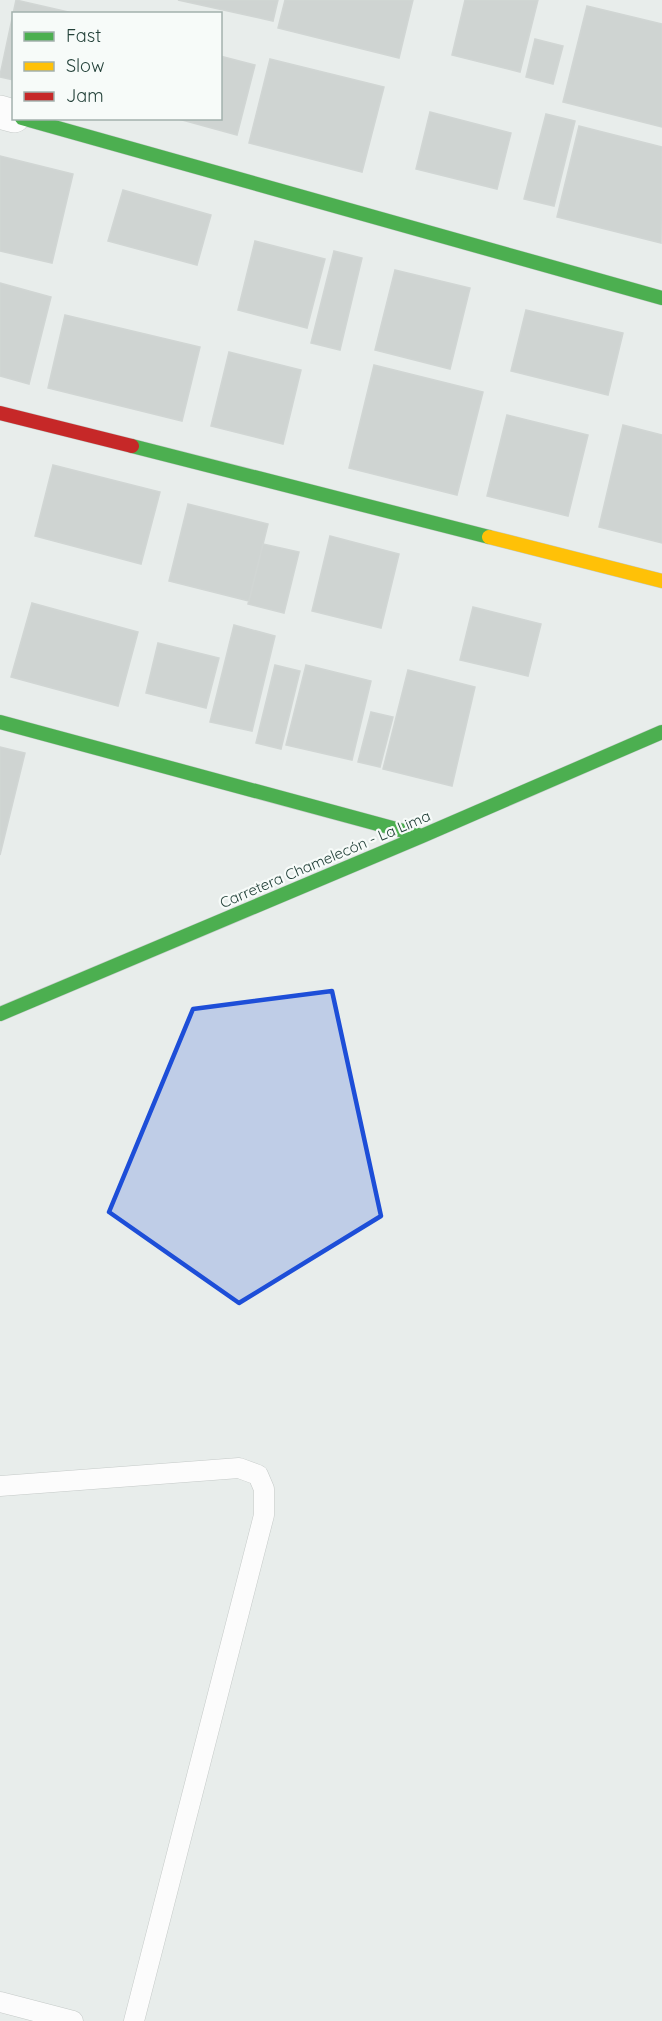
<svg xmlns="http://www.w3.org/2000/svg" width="662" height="2021" font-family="Quicksand,sans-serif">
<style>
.building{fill:#cfd4d2;stroke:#d1d6d4;stroke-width:1.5}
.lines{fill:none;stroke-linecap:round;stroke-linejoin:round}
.lane-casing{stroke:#c5cac8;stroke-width:21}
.street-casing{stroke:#c5cac8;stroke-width:34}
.fast-casing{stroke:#c3cbc8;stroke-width:15}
.slow-casing{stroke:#c3cbc8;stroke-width:15}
.jam-casing{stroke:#c3cbc8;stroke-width:15}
.lane{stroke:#fcfcfc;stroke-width:20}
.street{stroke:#fcfcfc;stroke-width:33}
.fast{stroke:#4caf50;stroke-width:14}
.slow{stroke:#ffc107;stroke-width:14}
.jam{stroke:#c62828;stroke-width:14}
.marked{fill:#1d4ed8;fill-opacity:0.2;stroke:#1d4ed8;stroke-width:4.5;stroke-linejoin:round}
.labels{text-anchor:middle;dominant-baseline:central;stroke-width:4.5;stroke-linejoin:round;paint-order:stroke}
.street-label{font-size:15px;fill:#24423a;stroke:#f7fbf9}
</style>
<rect width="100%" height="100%" fill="#e8edeb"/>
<!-- building -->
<path class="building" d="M16,0L77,14H14V80L0,77V75Z
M178,0H278L273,21Z
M285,0H413L399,58L278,28Z
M465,0H538L520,72L452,55Z
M587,6L662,24V127L563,102Z
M535,39L563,46L553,84L526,77Z
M220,56L255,65L237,135L175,118H220Z
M270,59L384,87L362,172L249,143Z
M430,112L511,133L497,189L416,169Z
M546,114L575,121L554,206L524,199Z
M579,126L662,147L661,243L557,217Z
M0,156L73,174L52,263L0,251Z
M123,190L211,215L197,265L108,241Z
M255,241L325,259L307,328L238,310Z
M334,251L362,258L340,350L311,343Z
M395,270L470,288L450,369L375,350Z
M0,283L51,297L29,384L0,376Z
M526,310L623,333L608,395L511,371Z
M65,315L200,347L182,421L48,388Z
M229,352L301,370L283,444L211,426Z
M374,365L483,392L457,495L349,468Z
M507,415L588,435L568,516L487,496Z
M623,425L662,435V543L599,527Z
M53,465L160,492L141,564L35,536Z
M188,504L268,524L249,601L169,581Z
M330,536L399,554L381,628L312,611Z
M263,544L299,552L284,613L248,604Z
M32,603L138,632L118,706L11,677Z
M473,607L541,624L528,676L460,660Z
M234,625L275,636L252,731L210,722Z
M158,643L219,658L206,708L146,693Z
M275,665L300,671L281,749L256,743Z
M306,665L371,681L352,760L286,745Z
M408,670L475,687L452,786L383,769Z
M371,712L393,717L380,767L358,762Z
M0,747L25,753L0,855Z"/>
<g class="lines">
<defs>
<path id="lane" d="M0,1486L239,1468L258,1475L264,1489V1515L134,2021
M0,2002L73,2021"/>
<path id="street" d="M0,112L14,116"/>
<path id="fast" d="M22,118L662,298
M132,446L489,537
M0,722L422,836
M0,1014L422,836L662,732"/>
<path id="slow" d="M489,537L662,581"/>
<path id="jam" d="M0,413L132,446"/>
</defs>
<!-- lane casing -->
<use href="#lane" class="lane-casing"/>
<!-- street casing -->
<use href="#street" class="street-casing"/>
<!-- fast casing -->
<use href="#fast" class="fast-casing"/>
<!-- slow casing -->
<use href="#slow" class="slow-casing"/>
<!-- jam casing -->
<use href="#jam" class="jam-casing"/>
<!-- lane -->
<use href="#lane" class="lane"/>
<!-- street -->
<use href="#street" class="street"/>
<!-- fast -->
<use href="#fast" class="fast"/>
<!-- slow -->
<use href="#slow" class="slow"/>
<!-- jam -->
<use href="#jam" class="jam"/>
</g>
<!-- marked area -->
<path class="marked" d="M332,991L381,1216L239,1303L109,1212L193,1009Z"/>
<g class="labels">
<!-- street labels -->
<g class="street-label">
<text transform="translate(325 859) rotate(-23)">Carretera Chamelecón - La Lima</text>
</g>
</g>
<!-- legend -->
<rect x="12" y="12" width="210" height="108" fill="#f7fbf9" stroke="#a3b1ad" stroke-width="1.5"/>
<rect x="24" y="32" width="30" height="9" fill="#4caf50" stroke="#a3b1ad" stroke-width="1.5"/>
<text x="66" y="42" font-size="18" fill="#24423a">Fast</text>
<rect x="24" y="62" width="30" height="9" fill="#ffc107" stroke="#a3b1ad" stroke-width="1.5"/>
<text x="66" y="72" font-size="18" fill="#24423a">Slow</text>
<rect x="24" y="92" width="30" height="9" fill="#c62828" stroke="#a3b1ad" stroke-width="1.5"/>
<text x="66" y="102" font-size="18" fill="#24423a">Jam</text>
</svg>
